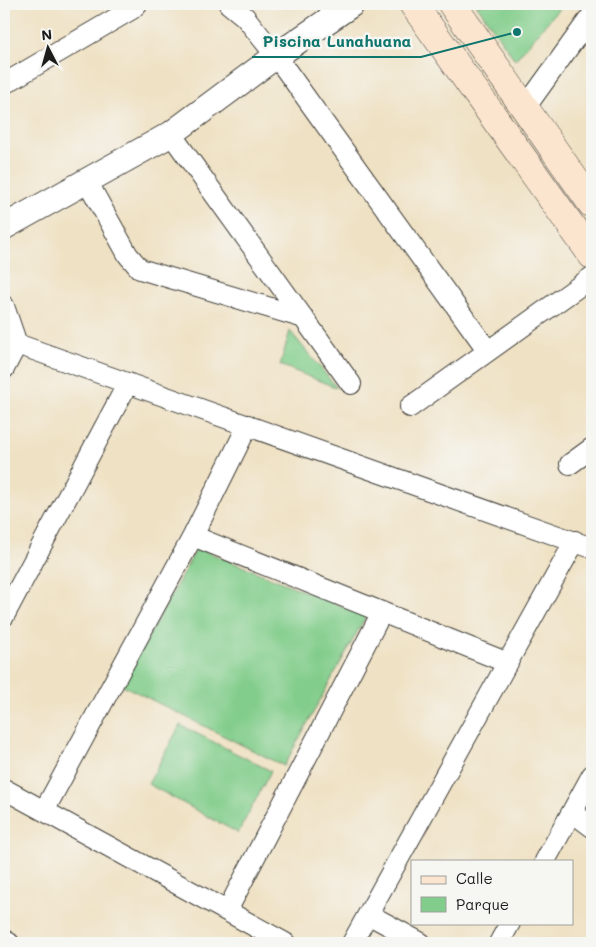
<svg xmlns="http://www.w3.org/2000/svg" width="596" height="947" font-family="Mali,sans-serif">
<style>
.green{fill:#82cd8b;stroke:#4f7454}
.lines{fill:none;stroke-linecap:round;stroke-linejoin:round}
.minor-casing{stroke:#3c3a35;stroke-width:22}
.tertiary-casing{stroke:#3c3a35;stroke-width:27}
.secondary-casing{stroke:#3c3a35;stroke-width:29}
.minor{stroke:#fff;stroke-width:20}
.tertiary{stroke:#fff;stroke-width:25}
.secondary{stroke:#fbe5cf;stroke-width:28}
.leader{fill:none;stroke:#0f766e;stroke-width:2}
.callout-dot{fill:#0f766e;stroke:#f6f6f2;stroke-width:2}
.callout-label{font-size:16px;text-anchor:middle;font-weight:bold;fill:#0f766e;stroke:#f6f6f2;stroke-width:5;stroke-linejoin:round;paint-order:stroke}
</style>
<rect width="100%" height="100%" fill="#f6f6f2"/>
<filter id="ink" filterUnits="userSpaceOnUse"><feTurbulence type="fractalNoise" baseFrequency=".02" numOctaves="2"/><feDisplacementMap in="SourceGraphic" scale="10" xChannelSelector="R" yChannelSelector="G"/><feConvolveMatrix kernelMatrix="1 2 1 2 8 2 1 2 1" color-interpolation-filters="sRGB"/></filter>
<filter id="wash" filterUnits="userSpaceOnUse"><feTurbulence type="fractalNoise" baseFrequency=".0096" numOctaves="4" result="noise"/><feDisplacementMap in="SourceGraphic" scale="20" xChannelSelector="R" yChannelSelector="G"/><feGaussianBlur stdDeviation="1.12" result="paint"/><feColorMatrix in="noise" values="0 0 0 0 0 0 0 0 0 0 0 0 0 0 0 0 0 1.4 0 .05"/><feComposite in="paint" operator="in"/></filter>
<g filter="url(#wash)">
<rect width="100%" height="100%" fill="#efe1c3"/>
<!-- green -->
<path class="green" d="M476,4H563L515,60Z
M290,331L337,388L280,365Z
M197,548L366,616L284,766L122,685Z
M180,725L271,771L238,833L148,784Z"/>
</g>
<g filter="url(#ink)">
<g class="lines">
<defs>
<path id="minor" d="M229,4L245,17L276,56L488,351
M4,84L132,9L137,4
M525,108L592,15
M171,134L351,384
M87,181L128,255L140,269L304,318
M4,306L17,344L4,369
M17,344L592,548
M410,407L592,277
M570,464L592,448
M193,536L508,663
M4,616L128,383
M4,789L285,943
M44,811L193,536L248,425
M572,812L592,827
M545,861L592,775
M227,911L382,612
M368,914L421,943
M4,940L9,943
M352,943L575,541
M499,943L510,923"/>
<path id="tertiary" d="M4,227L171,134L276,56L352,4"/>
<path id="secondary" d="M413,4L592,255
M452,4L592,204"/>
</defs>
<!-- minor casing -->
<use href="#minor" class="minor-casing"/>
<!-- tertiary casing -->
<use href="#tertiary" class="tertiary-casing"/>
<!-- secondary casing -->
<use href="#secondary" class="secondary-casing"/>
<!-- minor -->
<use href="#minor" class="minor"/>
<!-- tertiary -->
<use href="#tertiary" class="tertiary"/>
<!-- secondary -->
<use href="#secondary" class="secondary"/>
</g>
</g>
<!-- callouts -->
<path class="leader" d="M517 32L421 57H252"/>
<circle class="callout-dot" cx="517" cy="32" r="5"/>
<g class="callout-label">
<text x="337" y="47">Piscina Lunahuana</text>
</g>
<!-- margin -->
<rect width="596" height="947" fill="none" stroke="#f6f6f2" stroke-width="20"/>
<!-- legend -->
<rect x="411" y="860" width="162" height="65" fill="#f6f6f2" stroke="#9f9f9c"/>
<rect x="421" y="876" width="25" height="8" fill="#fbe5cf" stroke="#9f9f9c"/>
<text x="456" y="884" font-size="15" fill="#1c1c1c">Calle</text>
<rect x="421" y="897" width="25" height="15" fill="#82cd8b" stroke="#9f9f9c"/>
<text x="456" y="910" font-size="15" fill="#1c1c1c">Parque</text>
<!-- north arrow -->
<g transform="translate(48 48) rotate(354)" stroke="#f6f6f2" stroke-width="4" paint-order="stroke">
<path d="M0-4L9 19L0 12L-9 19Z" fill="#1c1c1c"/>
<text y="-8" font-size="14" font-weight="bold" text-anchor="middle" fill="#1c1c1c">N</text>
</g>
</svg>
